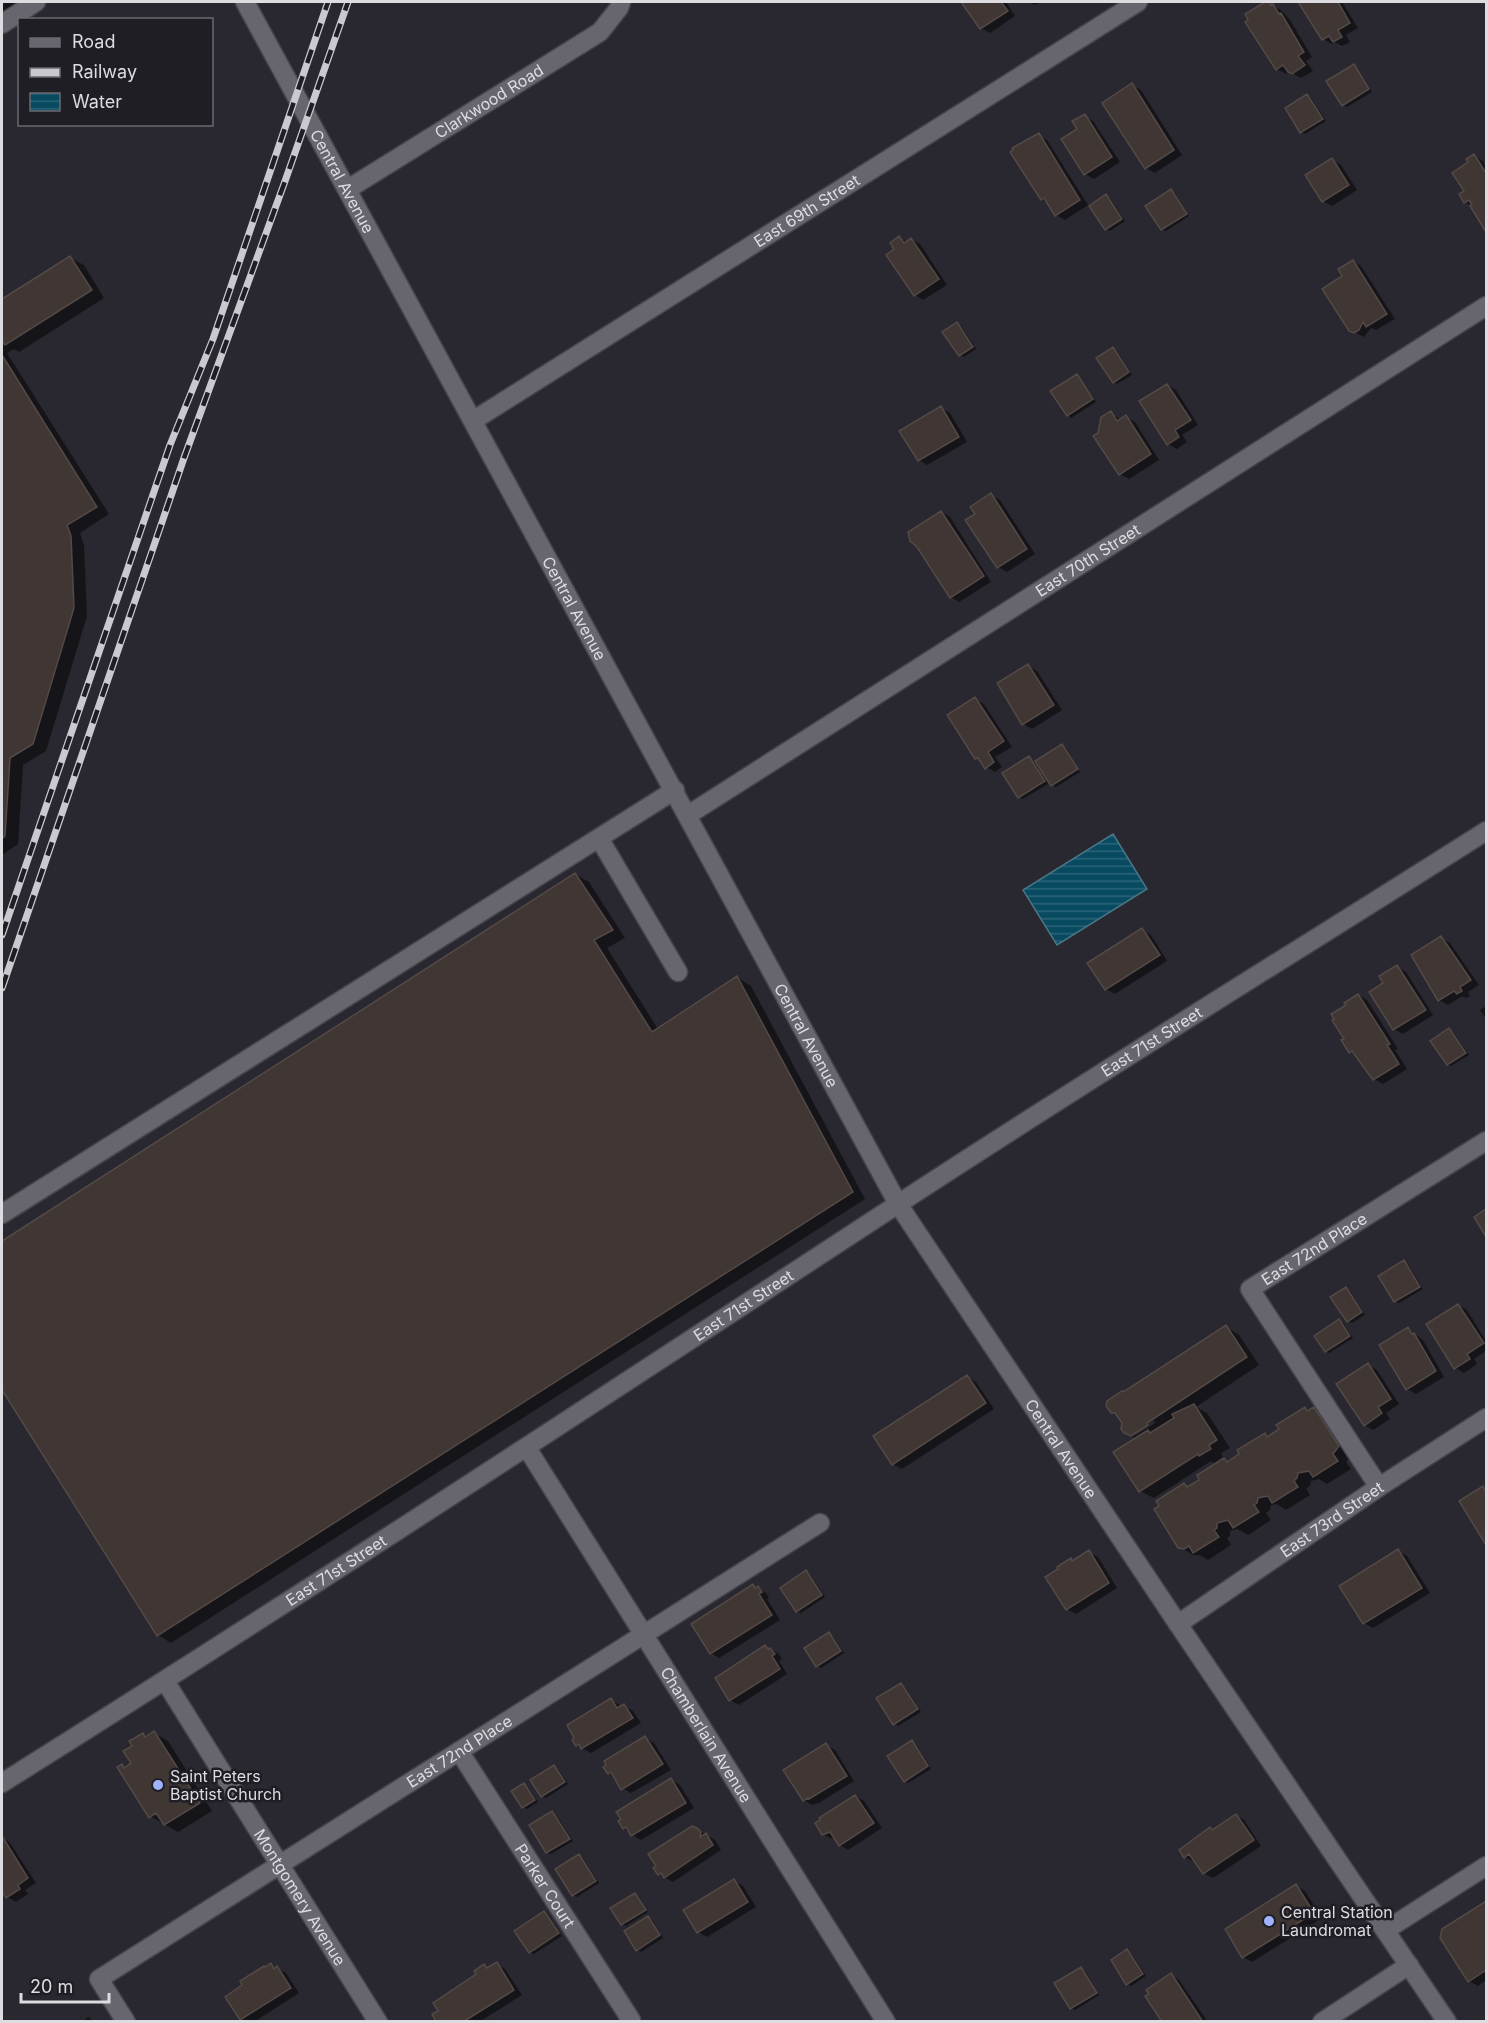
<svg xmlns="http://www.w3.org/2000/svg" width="1488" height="2023" font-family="Inter,sans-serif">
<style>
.water{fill:url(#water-rules);stroke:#487687;stroke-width:1.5}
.shadow{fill:#0007;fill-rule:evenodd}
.building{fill:#403734;stroke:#534946;stroke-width:1.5}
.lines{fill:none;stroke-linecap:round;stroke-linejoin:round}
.minor-casing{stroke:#46454c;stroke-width:21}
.minor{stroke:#67656e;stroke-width:18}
.rail-casing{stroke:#cac9cf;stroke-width:7}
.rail{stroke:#1f1e25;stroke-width:4.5;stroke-dasharray:14;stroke-linecap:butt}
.poi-dot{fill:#a1b3fd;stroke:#1f1e25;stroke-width:2}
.labels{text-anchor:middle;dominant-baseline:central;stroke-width:5;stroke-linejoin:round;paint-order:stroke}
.street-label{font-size:16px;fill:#dddce1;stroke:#1f1e25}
.poi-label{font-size:16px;fill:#dddce1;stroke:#1f1e25;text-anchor:start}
</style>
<defs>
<pattern id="water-rules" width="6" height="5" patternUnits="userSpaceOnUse" patternTransform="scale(1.5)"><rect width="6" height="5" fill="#084b61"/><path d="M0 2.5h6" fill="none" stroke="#2c6477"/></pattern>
</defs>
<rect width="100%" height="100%" fill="#29272f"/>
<!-- water -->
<path class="water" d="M1113,834L1147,889L1057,945L1023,890Z"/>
<!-- shadow -->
<path class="shadow" d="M2,2H46L2,28Z
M963,2H1006L1015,16L990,33L981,28Z
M1028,2H1041L1035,5Z
M1268,2L1282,11L1290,20L1312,57L1306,61L1313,71L1301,78L1289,71L1286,74L1277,69L1247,15Z
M1300,2H1342L1358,28L1346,35L1350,42L1342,46L1335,42L1332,44L1323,39Z
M1354,66L1357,68L1372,92L1347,107L1343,105Z
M1132,85L1141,90L1182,155L1155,173L1146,168Z
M1308,95L1311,98L1326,121L1305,134L1301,132L1287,109Z
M1085,116L1093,121L1120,162L1094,179L1085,174L1063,140L1079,129Z
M1039,135L1047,140L1088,205L1065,220L1056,215L1049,203L1042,199Z
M1474,156L1483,161L1486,167V230L1472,206L1465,202L1470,163Z
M1333,160L1341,165L1357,190L1332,206L1323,201Z
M1171,191L1175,193L1189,216L1166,231L1162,229Z
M1106,196L1110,198L1125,221L1110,231L1106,229Z
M900,238L907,242L911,239L920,244L947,285L923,300L915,295L897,249Z
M70,258L84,265L104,298L19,352L14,349L7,353L109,514L80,533L84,545L87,616L46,751L23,765L18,844L2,855V301Z
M1353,261L1361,266L1395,319L1376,330L1371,328L1364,337L1350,330L1344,277Z
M957,324L961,326L976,349L964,357L960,355Z
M1113,349L1117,351L1132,375L1117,384L1114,382Z
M1077,376L1080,378L1096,402L1071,418L1068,415Z
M1167,385L1176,390L1198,425L1182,435L1187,442L1177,449L1168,444Z
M941,408L950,413L967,442L927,465L919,460Z
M1111,413L1121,420L1126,417L1135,422L1159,460L1129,479L1120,474L1099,434Z
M991,495L1000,500L1035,554L1007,572L998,567L977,515Z
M942,512L950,517L991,582L959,602L951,597Z
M1028,666L1037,671L1062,710L1032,729L1023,724Z
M975,699L984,704L1012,747L995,757L1002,767L995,772L986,767L982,761L976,758Z
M1062,746L1066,748L1080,772L1056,787L1052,785Z
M1029,758L1033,760L1048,784L1023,799L1019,797Z
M575,874L589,882L625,938L607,948L658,1029L738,978L751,986L865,1199L171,1643L158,1635L2,1387V1243Z
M1142,930L1151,935L1167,961L1115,994L1106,989L1089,964Z
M1441,938L1450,943L1479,985L1468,992L1470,996L1466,998L1462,996L1448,1005L1439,1000Z
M1397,967L1406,972L1433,1015L1403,1034L1394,1029Z
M1358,995L1367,1000L1398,1049L1395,1050L1407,1069L1383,1084L1374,1079L1356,1055L1350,1051L1346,1039L1348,1006Z
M1486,1006V1019L1480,1010Z
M1449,1030L1453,1032L1469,1055L1451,1066L1448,1064Z
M1404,1262L1408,1264L1423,1289L1399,1303L1395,1301Z
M1346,1288L1350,1291L1365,1315L1352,1323L1348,1321Z
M1458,1305L1467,1310L1486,1341V1351L1474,1359L1477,1364L1464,1373L1456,1368Z
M1339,1321L1343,1323L1353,1338L1329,1353L1326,1351Z
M1226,1327L1239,1335L1259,1365L1196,1407L1207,1413L1230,1448L1221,1453L1223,1457L1214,1463L1211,1461L1154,1498L1140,1491L1137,1439L1125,1432L1124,1422L1119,1416L1112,1412L1126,1392ZM1154,1420L1155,1423L1135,1436V1432Z
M1408,1329L1423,1340L1444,1377L1416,1394L1407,1389L1381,1346Z
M1368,1365L1377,1370L1399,1404L1386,1413L1390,1419L1373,1430L1365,1425Z
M967,1377L976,1382L994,1409L902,1469L893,1464Z
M1314,1408L1328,1416L1352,1455L1346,1462L1351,1469L1327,1484L1319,1479L1311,1481L1310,1486L1306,1488L1310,1495L1286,1510L1277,1504L1271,1505L1270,1510L1266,1513L1271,1520L1248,1535L1237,1529L1230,1531V1536L1227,1538L1231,1545L1208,1560L1200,1555H1193L1180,1547L1184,1485L1189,1488L1224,1460L1229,1463L1265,1434L1269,1437L1305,1409L1310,1411Z
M1483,1488L1486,1490V1542L1461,1502Z
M1398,1551L1407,1556L1430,1593L1373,1628L1364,1623L1341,1586Z
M1089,1552L1098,1557L1117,1588L1076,1614L1067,1609L1071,1560L1074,1562Z
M807,1572L810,1574L825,1597L801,1613L797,1611Z
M753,1586L766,1593L769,1598L767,1599L780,1620L719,1658L711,1653Z
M829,1634L833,1636L844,1653L821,1668L818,1666L807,1649Z
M765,1646L779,1654L782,1659L779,1661L787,1674L739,1705L730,1700Z
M901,1685L905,1687L921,1712L898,1726L894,1723Z
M611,1700L622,1707L624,1706L633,1711L641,1723L591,1753L577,1745Z
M154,1733L168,1741L212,1811L178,1832L150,1816L122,1766L126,1768L133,1764L134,1746L143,1735L147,1738Z
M645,1738L654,1743L671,1770L631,1793L622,1788L615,1777L609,1773L608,1766Z
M912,1742L916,1744L931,1769L908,1783L905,1780Z
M826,1745L835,1750L854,1781L819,1803L812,1805L804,1800Z
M554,1767L558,1769L568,1784L546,1798L542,1796Z
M671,1780L680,1785L694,1808L641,1840L633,1835L630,1831L624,1828Z
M524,1785L528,1787L538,1802L527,1809L523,1807Z
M855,1796L864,1801L882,1828L848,1850L840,1845L835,1838L832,1839L823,1834Z
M552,1813L556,1815L573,1841L551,1854L547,1852Z
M1236,1815L1244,1820L1261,1846L1213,1878L1204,1873L1195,1861L1194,1862L1185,1857L1210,1828L1213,1831Z
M697,1829L715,1840L721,1850L673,1882L659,1874Z
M2,1837L10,1843L36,1883L25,1890L28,1894L16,1902L7,1897L2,1888Z
M579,1856L583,1858L599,1883L577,1897L573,1895Z
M734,1881L743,1886L756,1907L707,1937L698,1932Z
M1296,1886L1305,1891L1322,1918L1252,1962L1243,1957Z
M635,1894L638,1896L648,1912L626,1926L622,1924Z
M1486,1903V1980L1478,1986L1469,1981L1444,1930Z
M544,1913L548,1915L562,1936L534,1954L530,1952Z
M648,1918L652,1920L663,1938L641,1952L637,1949Z
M1127,1951L1131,1953L1146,1976L1131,1986L1127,1983Z
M497,1964L505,1969L522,1995L479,2022H438L444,1995L478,1975L484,1966L489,1969Z
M271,1965L286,1973L299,1993L254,2022H245L241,2019Z
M1081,1969L1085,1971L1099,1995L1075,2010L1071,2008L1056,1984Z
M1171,1975L1179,1980L1208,2022H1163Z
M88,2017L95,2022H82Z"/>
<!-- building -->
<path class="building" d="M961,2H1001L1008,11L980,29Z
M1265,2H1269L1271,5L1273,4L1279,14L1281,13L1304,52L1298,56L1305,65L1292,74L1288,72L1283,65L1276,70L1245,22L1248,20L1245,14Z
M1298,2H1338L1350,23L1338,30L1342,37L1333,42L1329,36L1322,40Z
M1354,64L1369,89L1342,106L1326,81Z
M1132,83L1174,150L1145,169L1102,103Z
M1307,94L1323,119L1300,133L1285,108Z
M1085,114L1112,157L1084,175L1061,139L1077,129L1072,121Z
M1039,133L1080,200L1055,216L1044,198L1041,200L1010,152L1013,150L1012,148Z
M1474,154L1486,173V232L1470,206L1472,205L1469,200L1464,203L1459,194L1464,191L1452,173L1468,162L1466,159Z
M1332,158L1349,185L1322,202L1305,175Z
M1171,189L1187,214L1161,230L1145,206Z
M1106,194L1122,219L1105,230L1089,206Z
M899,236L904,243L911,238L939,279L914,296L886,255L894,249L890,243Z
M70,256L92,290L5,345L2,341V299Z
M1353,260L1387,314L1366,327L1363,322L1359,330L1354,333L1349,331L1322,289L1342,276L1338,269Z
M957,322L973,347L959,356L942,332Z
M1113,347L1129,372L1113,383L1096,358Z
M2,355L97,507L67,525L71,536L74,608L33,744L10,758L5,836L2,839Z
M1077,374L1093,399L1067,416L1050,391Z
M1167,384L1191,420L1175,430L1179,437L1167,445L1139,401Z
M941,406L959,437L918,461L899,431Z
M1111,411L1117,421L1126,415L1151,454L1119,475L1093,436L1098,433L1101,417Z
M991,493L1027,549L997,568L965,520L975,514L970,507Z
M941,511L984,576L950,598L917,547L910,541L908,532Z
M1028,664L1054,705L1022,725L997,683Z
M975,697L1004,741L988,752L994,762L985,769L978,758L975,759L947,715Z
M1062,744L1078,769L1051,786L1035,761Z
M1029,756L1045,781L1018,798L1002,773Z
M575,873L613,930L594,940L652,1032L737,976L853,1192L157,1636L2,1390V1241Z
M1142,928L1160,955L1105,990L1087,963Z
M1441,936L1471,980L1460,987L1462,991L1457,994L1454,991L1438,1001L1411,955Z
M1397,965L1426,1010L1393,1030L1369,992L1383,983L1379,976Z
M1358,994L1390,1044L1387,1045L1399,1064L1373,1080L1352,1051L1349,1053L1341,1040L1344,1039L1332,1020L1334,1019L1331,1014L1346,1005L1344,1003Z
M1449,1028L1466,1053L1447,1065L1430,1041Z
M1486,1209V1237L1474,1217Z
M1404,1260L1420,1287L1394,1302L1378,1276Z
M1346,1287L1362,1312L1347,1322L1330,1297Z
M1458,1304L1484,1343L1467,1354L1470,1359L1454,1369L1426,1324Z
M1339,1319L1350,1336L1325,1352L1314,1336Z
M1226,1325L1247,1357L1147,1423L1148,1425L1131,1436L1124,1433L1121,1429L1122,1423L1115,1413H1111L1106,1406L1107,1401L1122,1391H1125Z
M1408,1327L1412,1334L1414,1333L1436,1371L1406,1390L1379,1345Z
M1368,1363L1391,1399L1378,1407L1382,1413L1364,1426L1336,1384Z
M967,1375L986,1403L892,1465L873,1436Z
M1194,1404L1217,1440L1209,1445L1211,1449L1199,1456L1198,1454L1139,1492L1113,1452L1148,1430L1150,1433L1174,1418L1172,1414Z
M1305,1407L1307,1411L1314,1407L1339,1446L1333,1454L1338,1461L1313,1477L1309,1471L1298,1473L1297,1478L1294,1481L1298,1487L1272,1503L1268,1496L1258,1498L1257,1503L1254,1505L1259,1512L1233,1528L1228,1520L1217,1523V1528L1214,1530L1219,1537L1193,1553L1189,1546L1184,1549L1178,1548L1154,1509L1159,1506L1156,1501L1184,1483L1187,1487L1199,1480L1197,1475L1224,1458L1227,1462L1239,1454L1237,1450L1265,1433L1267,1437L1279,1429L1276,1425Z
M1483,1486L1486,1492V1545L1459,1501Z
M1398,1549L1422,1588L1363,1624L1339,1586Z
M1089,1550L1109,1583L1066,1610L1045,1577L1058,1569L1057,1567L1071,1558L1072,1561Z
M806,1570L822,1595L796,1612L780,1588Z
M753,1584L755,1588L758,1586L762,1592L759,1594L772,1615L710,1654L691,1624Z
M829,1632L841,1651L816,1667L804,1648Z
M765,1645L768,1649L770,1648L775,1654L772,1656L780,1669L729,1701L715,1678Z
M901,1683L918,1709L893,1725L876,1698Z
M611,1698L617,1708L624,1704L633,1718L581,1749L579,1744L576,1746L572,1740L574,1738L567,1725Z
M154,1731L200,1803L164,1825L156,1813L149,1818L117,1767L122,1764L124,1768L131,1763L123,1751L132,1746L129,1741L143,1733L145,1737Z
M645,1736L663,1764L621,1790L611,1772L608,1774L603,1767L606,1765L604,1761Z
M912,1740L928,1766L904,1782L887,1756Z
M826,1743L847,1776L809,1799L808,1798L803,1801L783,1770Z
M554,1765L565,1782L541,1797L530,1780Z
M671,1778L686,1803L631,1836L626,1827L623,1829L618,1821L621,1819L616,1812Z
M524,1783L535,1800L522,1808L511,1791Z
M855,1795L874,1823L839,1846L830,1832L822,1835L815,1823L820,1820L819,1818Z
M552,1811L570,1839L546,1853L529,1825Z
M1236,1814L1254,1840L1203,1874L1189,1854L1184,1858L1179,1850L1210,1827L1212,1830Z
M692,1826L697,1828L701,1832L700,1837L706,1833L713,1845L664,1878L661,1873L658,1875L653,1868L656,1866L648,1854Z
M2,1836L28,1878L18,1885L20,1889L6,1898L2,1891Z
M579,1854L596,1881L572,1896L555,1869Z
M734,1879L748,1902L697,1933L683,1910Z
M1296,1884L1314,1913L1242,1958L1225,1929Z
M635,1893L646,1910L621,1925L610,1908Z
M1486,1901V1970L1468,1982L1440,1938L1442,1929Z
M544,1911L559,1933L529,1953L514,1931Z
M648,1916L660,1935L636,1951L624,1931Z
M1127,1949L1143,1974L1126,1985L1111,1960Z
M497,1962L514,1990L463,2022H436L432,2014L438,2011L433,2003L476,1974L474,1971L484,1964L487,1968Z
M271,1963L274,1969L277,1966L291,1988L240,2020L225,1997L242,1985L240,1981L264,1966L265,1967Z
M1081,1967L1097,1993L1070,2009L1054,1983Z
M1171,1973L1203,2022H1162L1145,1996L1149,1994L1146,1990Z"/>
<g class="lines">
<defs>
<g id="minor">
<path id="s1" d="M245,2L898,1204L1178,1624L1447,2022"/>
<path d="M2,24L36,2"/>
<path id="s2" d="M348,189L600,32L619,8L621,2"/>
<path id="s3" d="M474,420L1138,2"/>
<path id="s4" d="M688,815L1486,306"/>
<path d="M599,838L678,972"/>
<path d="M2,1214L675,790"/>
<path id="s5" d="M527,1448L886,2022"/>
<path id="s6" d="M1379,1487L1250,1289L1486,1141"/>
<path id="s7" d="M1178,1624L1379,1487L1486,1418"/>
<path id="s8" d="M165,1681L378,2022"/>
<path id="s9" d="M459,1751L631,2020"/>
<path id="s10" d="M2,1783C302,1595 598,1400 895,1206C1090,1078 1289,956 1486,831"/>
<path d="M1386,1930L1486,1866"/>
<path id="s11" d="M126,2022L99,1979L820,1523"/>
<path d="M1322,2022L1409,1965"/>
</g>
</defs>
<!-- minor casing -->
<use href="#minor" class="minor-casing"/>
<!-- minor -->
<use href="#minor" class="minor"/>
<defs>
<path id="rail" d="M2,935L170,445L213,339L328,2
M2,988L184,458L284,184L348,2"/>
</defs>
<!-- rail casing -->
<use href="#rail" class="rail-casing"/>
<!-- rail -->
<use href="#rail" class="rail"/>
</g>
<!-- markers -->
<g class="poi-dot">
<circle cx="158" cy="1785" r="6"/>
<circle cx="1269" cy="1921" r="6"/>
</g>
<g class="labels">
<!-- street labels -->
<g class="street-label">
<text stroke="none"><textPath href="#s2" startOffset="166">Clarkwood Road</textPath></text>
<text stroke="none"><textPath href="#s1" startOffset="204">Central Avenue</textPath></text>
<text stroke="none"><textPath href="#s3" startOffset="393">East 69th Street</textPath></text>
<text stroke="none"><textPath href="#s4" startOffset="474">East 70th Street</textPath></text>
<text stroke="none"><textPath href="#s1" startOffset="690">Central Avenue</textPath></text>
<text stroke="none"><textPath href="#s1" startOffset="1176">Central Avenue</textPath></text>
<text stroke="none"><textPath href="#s10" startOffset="1368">East 71st Street</textPath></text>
<text stroke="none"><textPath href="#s6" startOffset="312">East 72nd Place</textPath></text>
<text stroke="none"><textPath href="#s10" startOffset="882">East 71st Street</textPath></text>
<text stroke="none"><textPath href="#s1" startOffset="1662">Central Avenue</textPath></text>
<text stroke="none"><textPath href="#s7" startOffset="186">East 73rd Street</textPath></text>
<text stroke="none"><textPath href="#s10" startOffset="396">East 71st Street</textPath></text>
<text stroke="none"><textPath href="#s5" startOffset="338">Chamberlain Avenue</textPath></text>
<text stroke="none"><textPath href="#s11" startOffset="477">East 72nd Place</textPath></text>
<text stroke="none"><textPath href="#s9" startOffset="160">Parker Court</textPath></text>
<text stroke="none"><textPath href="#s8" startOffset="255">Montgomery Avenue</textPath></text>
</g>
<!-- poi labels -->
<g class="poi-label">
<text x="170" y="1776">Saint Peters<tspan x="170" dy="18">Baptist Church</tspan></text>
<text x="1281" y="1912">Central Station<tspan x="1281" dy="18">Laundromat</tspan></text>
</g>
</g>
<!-- border -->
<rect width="1488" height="2023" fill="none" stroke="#dddce1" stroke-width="6"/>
<!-- legend -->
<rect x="18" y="18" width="195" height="108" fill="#1f1e25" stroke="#6b6a70" stroke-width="1.5"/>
<rect x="30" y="38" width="30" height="9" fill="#67656e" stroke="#6b6a70" stroke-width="1.5"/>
<text x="72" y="48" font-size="18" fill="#dddce1">Road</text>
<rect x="30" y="68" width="30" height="9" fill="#cac9cf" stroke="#6b6a70" stroke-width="1.5"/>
<text x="72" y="78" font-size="18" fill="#dddce1">Railway</text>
<rect x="30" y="93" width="30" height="18" fill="url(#water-rules)" stroke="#6b6a70" stroke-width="1.5"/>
<text x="72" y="108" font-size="18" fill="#dddce1">Water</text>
<!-- scale -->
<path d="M21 1993v9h88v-9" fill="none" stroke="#dddce1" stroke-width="3"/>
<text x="30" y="1993" font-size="18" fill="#dddce1" stroke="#1f1e25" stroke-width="4.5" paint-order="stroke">20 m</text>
</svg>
